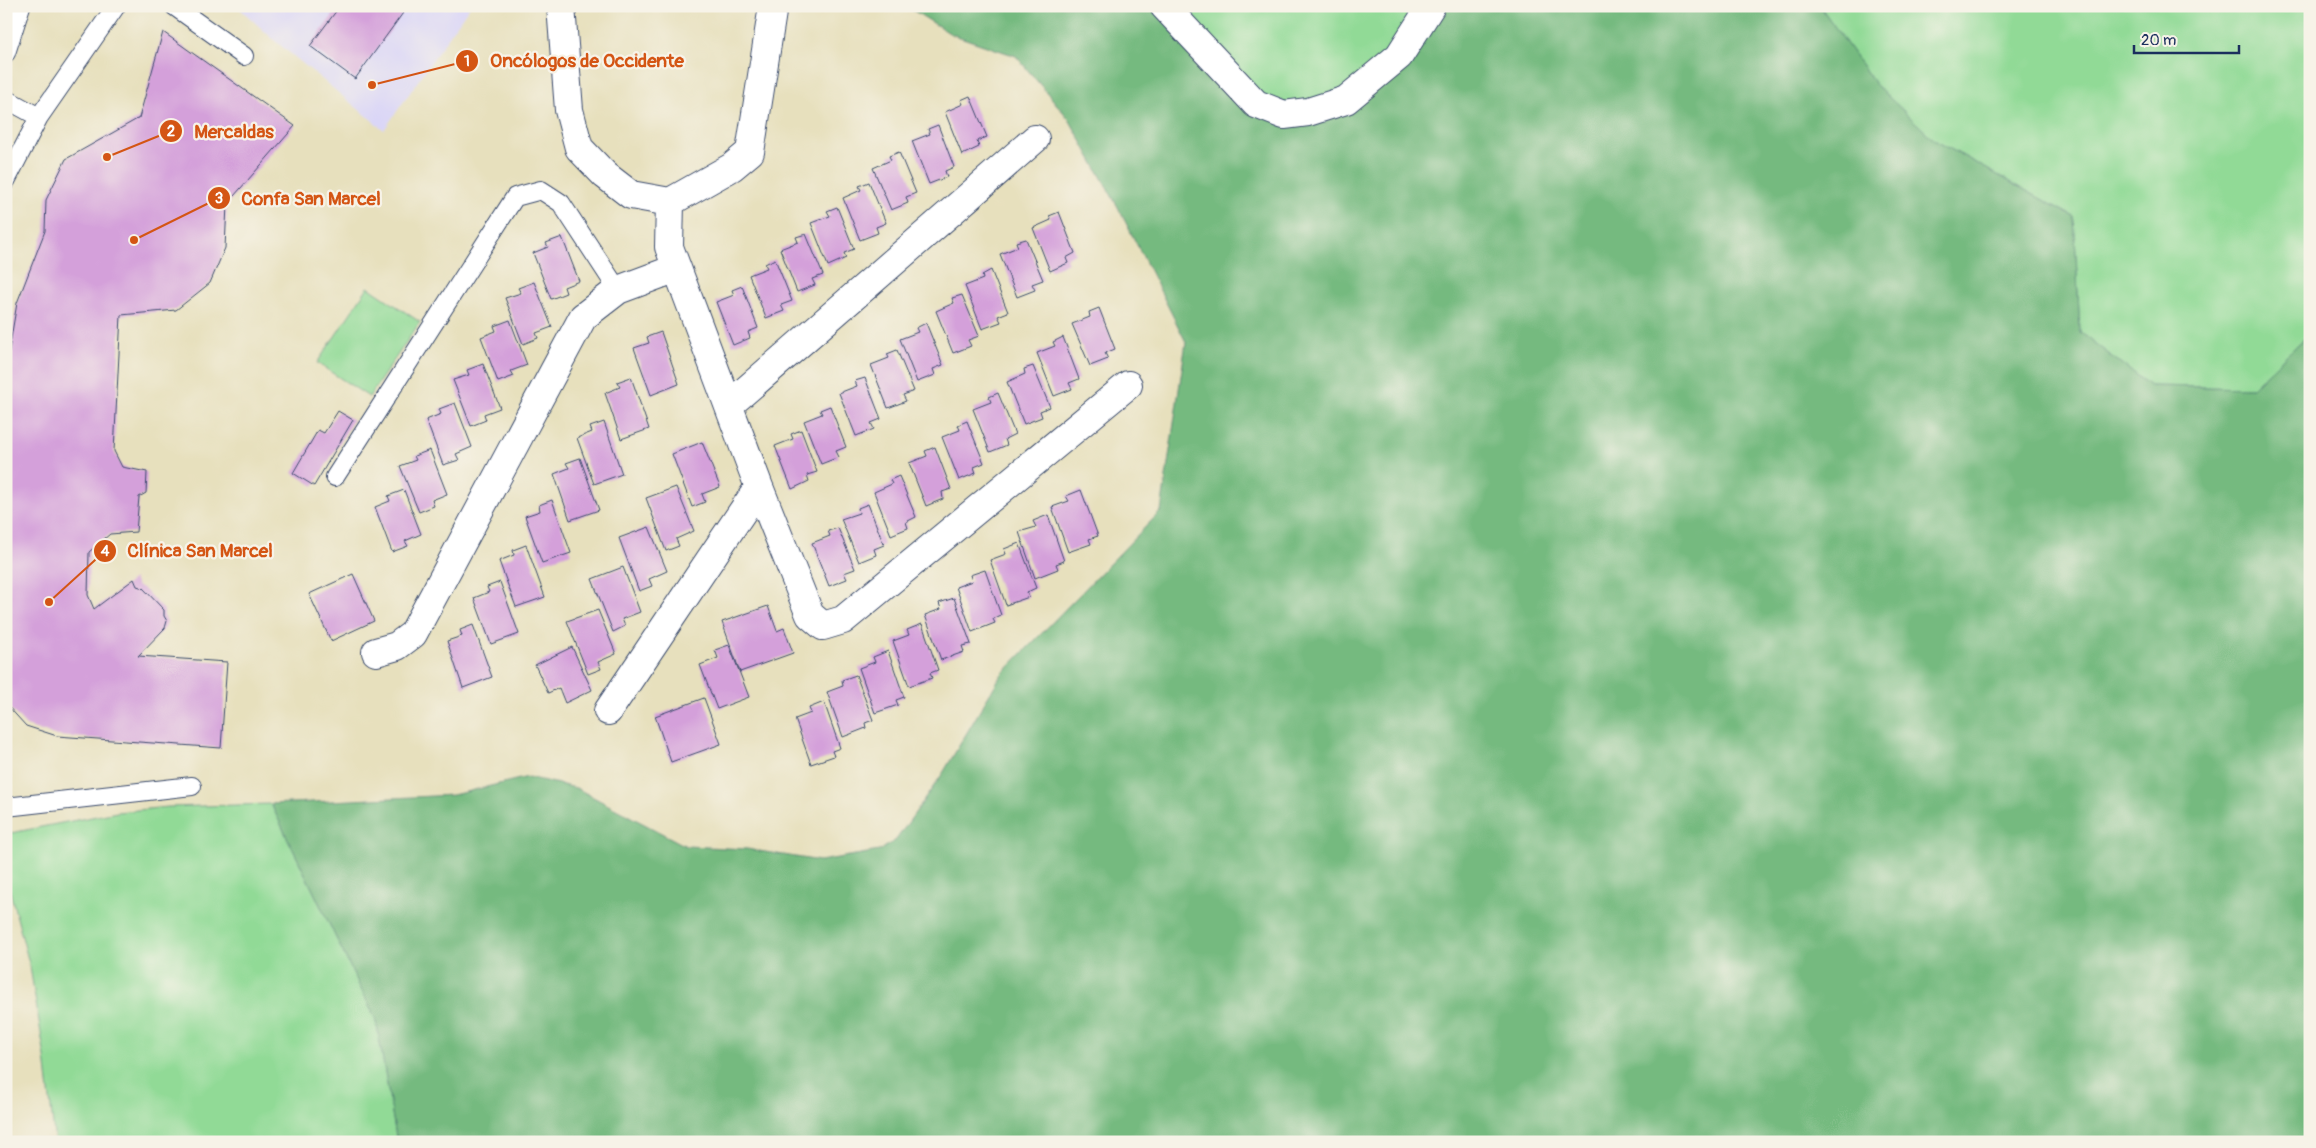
<svg xmlns="http://www.w3.org/2000/svg" width="2316" height="1148" font-family="Pangolin,sans-serif">
<style>
.built{fill:#dad6f7}
.green{fill:#91da96;stroke:#56847a}
.forest{fill:#74ba7f;stroke:#48746e}
.building{fill:#d4a0da}
.lines{fill:none;stroke-linecap:round;stroke-linejoin:round}
.lane-casing{stroke:#3a4a6c;stroke-width:20}
.street-casing{stroke:#3a4a6c;stroke-width:30}
.lane{stroke:#fff;stroke-width:18}
.street{stroke:#fff;stroke-width:28}
.leader{fill:none;stroke:#d45514;stroke-width:2}
.callout-dot{fill:#d45514;stroke:#f7f3e8;stroke-width:2}
.mark-label{font-size:15px;text-anchor:middle;font-weight:bold;fill:#fff}
.callout-label{font-size:19px;text-anchor:middle;font-weight:bold;fill:#d45514;stroke:#f7f3e8;stroke-width:4.5;stroke-linejoin:round;paint-order:stroke}
</style>
<rect width="100%" height="100%" fill="#f7f3e8"/>
<filter id="ink" filterUnits="userSpaceOnUse"><feTurbulence type="fractalNoise" baseFrequency=".02" numOctaves="2"/><feDisplacementMap in="SourceGraphic" scale="10" xChannelSelector="R" yChannelSelector="G"/><feConvolveMatrix kernelMatrix="1 2 1 2 8 2 1 2 1" color-interpolation-filters="sRGB"/></filter>
<filter id="wash" filterUnits="userSpaceOnUse"><feTurbulence type="fractalNoise" baseFrequency=".0096" numOctaves="4" result="noise"/><feDisplacementMap in="SourceGraphic" scale="20" xChannelSelector="R" yChannelSelector="G"/><feGaussianBlur stdDeviation="1.12" result="paint"/><feColorMatrix in="noise" values="0 0 0 0 0 0 0 0 0 0 0 0 0 0 0 0 0 1.4 0 .05"/><feComposite in="paint" operator="in"/></filter>
<g filter="url(#wash)">
<rect width="100%" height="100%" fill="#e7e0bd"/>
<!-- built -->
<path class="built" d="M237,6H470L384,130L274,40Z"/>
<!-- green -->
<path class="green" d="M1164,6H1431L1346,100L1256,104Z
M1820,6H2310V333L2252,388L2150,386L2080,332L2074,217L1934,140L1875,84Z
M368,287L420,322L369,397L317,363Z
M271,804L376,1020L397,1142H55L45,1057L30,967L6,876V834L117,812L168,807Z"/>
<!-- forest -->
<path class="forest" d="M906,6H1164L1256,104L1346,100L1431,6H1820L1875,84L1934,140L2074,217L2080,332L2150,386L2252,388L2310,333V1142H397L376,1020L271,804L453,795L528,777L576,788L686,846L747,849L820,861L879,851L896,840L943,773L1001,675L1161,511L1186,342L1118,207L1069,119L1016,56L951,34Z"/>
<g id="blocks">
<!-- building -->
<path class="building" d="M340,6H408L355,79L310,46Z
M163,32L295,126L227,204L225,248L210,283L176,310L121,315L114,451L122,467L147,472L146,493L139,497L136,532L110,534L89,552L88,595L94,609L134,579L137,586L143,588L164,610V616L167,621L165,628L138,656L227,662L221,748L57,736L26,726L6,704L7,362L17,303L45,231L46,200L66,159L139,118Z
M970,96L987,137L977,141L979,147L962,155L945,112L963,104L961,100Z
M938,125L954,167L945,171L947,177L929,184L912,141L930,134L928,129Z
M899,152L916,193L906,197L908,203L891,210L873,168L891,160L889,156Z
M869,182L886,223L876,227L878,233L860,240L843,198L861,190L859,186Z
M837,207L854,249L844,253L846,258L828,266L811,223L830,216L827,211Z
M1059,212L1075,253L1066,258L1068,263L1050,271L1033,228L1051,220L1049,216Z
M806,234L823,275L812,279L815,285L797,292L780,249L798,242L796,237Z
M562,237L579,281L564,287L566,293L551,299L533,253L548,247L546,243Z
M1026,239L1043,280L1032,284L1035,290L1017,297L1000,254L1018,247L1016,242Z
M775,259L792,301L781,305L784,311L766,318L749,275L767,268L765,264Z
M991,270L1008,312L998,316L1001,322L982,329L965,286L983,279L982,275Z
M534,282L552,327L536,333L538,338L523,344L505,298L521,293L518,288Z
M742,286L758,328L748,332L750,338L733,345L716,302L734,295L732,290Z
M962,295L979,336L968,340L971,346L953,353L936,311L954,303L952,298Z
M1099,308L1115,349L1105,353L1108,359L1090,366L1072,324L1090,317L1089,312Z
M510,320L527,365L511,371L514,376L498,382L481,337L496,331L494,326Z
M926,323L943,365L933,369L935,375L917,382L900,339L918,332L916,328Z
M661,332L679,384L651,395L634,348L649,343L647,337Z
M1063,337L1079,379L1069,383L1072,389L1054,396L1037,353L1055,346L1053,342Z
M897,350L914,391L903,395L906,401L888,408L871,365L889,358L887,354Z
M483,364L500,408L484,414L486,420L471,426L453,380L469,375L467,370Z
M1033,366L1050,407L1040,411L1042,417L1024,424L1007,382L1025,374L1024,369Z
M631,377L649,429L621,439L605,393L620,387L617,382Z
M865,378L881,419L871,423L874,429L856,436L839,393L857,386L855,381Z
M998,393L1015,434L1005,439L1007,445L990,452L973,409L991,402L989,397Z
M455,403L472,447L456,454L459,460L443,465L426,420L441,414L439,409Z
M830,406L846,447L836,451L839,457L821,464L804,421L822,414L820,410Z
M338,411L353,420L314,486L293,473L318,430L324,433Z
M967,421L984,463L974,467L976,473L959,480L942,437L960,430L958,425Z
M604,422L622,474L594,484L577,438L592,432L590,427Z
M801,430L817,472L807,475L809,481L792,489L775,446L793,439L791,434Z
M702,442L720,487L702,494L705,502L692,507L672,454Z
M935,447L951,489L942,492L943,499L926,506L909,463L927,456L925,451Z
M430,450L447,494L432,500L434,506L419,512L400,466L416,460L414,456Z
M580,458L599,510L570,520L554,474L569,468L566,463Z
M899,476L916,517L906,522L908,528L891,535L874,492L892,484L890,480Z
M676,487L694,531L676,539L679,546L666,551L646,498Z
M404,490L421,534L405,541L408,546L392,552L375,507L390,501L388,496Z
M1081,490L1098,536L1089,539L1091,544L1068,552L1052,507L1069,501L1066,496Z
M552,500L571,553L542,563L525,516L540,511L539,505Z
M868,504L884,545L874,549L876,555L859,562L841,519L859,513L858,508Z
M1048,515L1064,561L1056,564L1058,569L1035,578L1019,532L1036,527L1033,521Z
M649,527L667,571L649,579L652,586L639,591L619,538Z
M838,528L855,569L844,573L847,579L829,586L812,543L830,536L828,531Z
M1019,543L1036,588L1027,592L1029,597L1006,605L990,560L1006,554L1004,549Z
M526,545L545,597L516,607L499,561L514,555L513,550Z
M623,567L640,612L622,619L625,626L613,632L592,579Z
M985,570L1001,615L993,619L995,623L972,632L956,587L972,581L970,575Z
M353,574L374,621L331,641L309,594Z
M500,582L519,634L491,644L474,598L489,592L487,587Z
M954,598L971,644L962,646L964,652L941,660L925,615L941,609L939,603Z
M768,606L777,631L784,628L793,653L740,672L722,622Z
M598,610L616,654L598,662L601,669L588,674L567,621Z
M922,624L938,670L930,673L932,678L909,686L893,641L909,635L907,630Z
M473,625L492,677L463,688L447,641L462,636L460,630Z
M729,645L749,697L717,709L700,665L718,658L715,650Z
M572,647L592,690L565,703L559,688L548,693L535,665Z
M888,651L904,697L896,700L898,705L875,713L859,668L875,662L873,657Z
M856,675L873,720L865,723L866,728L843,737L827,692L843,686L842,680Z
M704,698L721,744L671,762L655,716Z
M824,702L840,748L832,751L834,756L811,764L795,719L811,713L809,708Z"/>
</g>
</g>
<g filter="url(#ink)">
<use href="#blocks" fill-opacity="0" stroke="#3a4a6c" stroke-width="1"/>
<g class="lines">
<defs>
<path id="lane" d="M174,6L244,56
M6,53L21,6
M6,99L39,117
M6,181L39,117L116,6
M335,477L515,197L541,190L561,203L618,290
M6,807L192,786"/>
<path id="street" d="M561,6L569,110L579,148L605,175L631,195L670,202L732,167L750,152L773,6
M1164,6L1256,104L1284,115L1308,112L1346,100L1399,56L1431,6
M670,202L669,247L759,487L810,615L823,626L843,620L1128,385
M729,405L1035,139
M376,652L397,646L413,634L583,317L618,290L677,268
M608,711L759,487"/>
</defs>
<!-- lane casing -->
<use href="#lane" class="lane-casing"/>
<!-- street casing -->
<use href="#street" class="street-casing"/>
<!-- lane -->
<use href="#lane" class="lane"/>
<!-- street -->
<use href="#street" class="street"/>
</g>
</g>
<!-- callouts -->
<path class="leader" d="M372 85L467 61M107 157L171 131M134 240L219 198M49 602L105 551"/>
<g class="callout-dot">
<circle cx="372" cy="85" r="5"/>
<circle cx="107" cy="157" r="5"/>
<circle cx="134" cy="240" r="5"/>
<circle cx="49" cy="602" r="5"/>
<circle cx="467" cy="61" r="12"/>
<circle cx="171" cy="131" r="12"/>
<circle cx="219" cy="198" r="12"/>
<circle cx="105" cy="551" r="12"/>
</g>
<g class="mark-label">
<text x="467" y="66">1</text>
<text x="171" y="136">2</text>
<text x="219" y="203">3</text>
<text x="105" y="556">4</text>
</g>
<g class="callout-label">
<text x="587" y="67">Oncólogos de Occidente</text>
<text x="234" y="138">Mercaldas</text>
<text x="311" y="205">Confa San Marcel</text>
<text x="200" y="557">Clínica San Marcel</text>
</g>
<!-- margin -->
<rect width="2316" height="1148" fill="none" stroke="#f7f3e8" stroke-width="25"/>
<!-- scale -->
<path d="M2134 45v8h105v-8" fill="none" stroke="#1b2f5e" stroke-width="2.5"/>
<text x="2141" y="45" font-size="15" fill="#1b2f5e" stroke="#f7f3e8" stroke-width="4" paint-order="stroke">20 m</text>
</svg>
